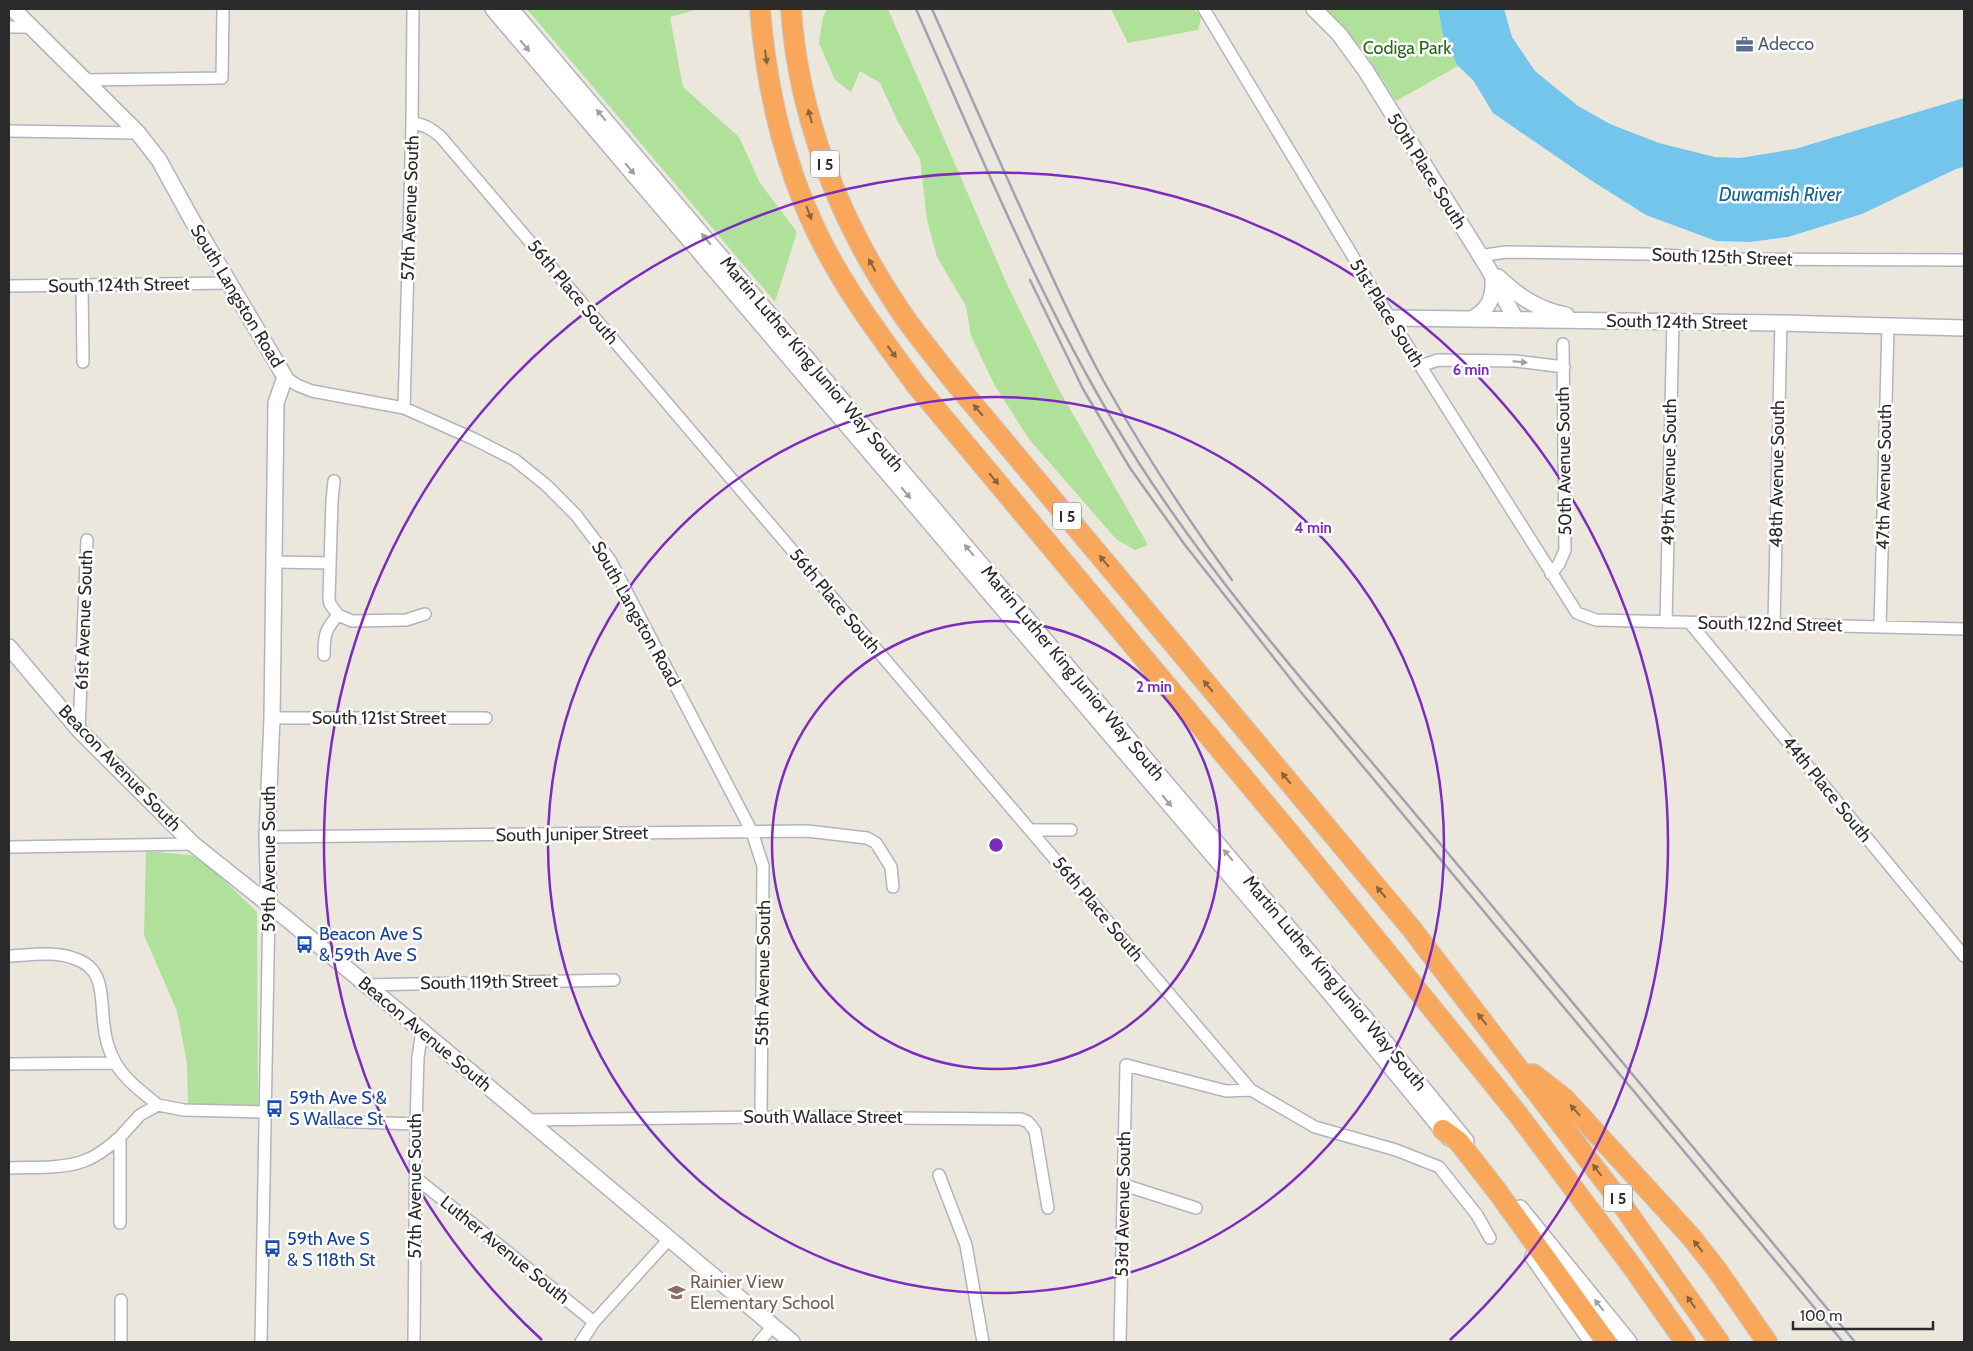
<svg xmlns="http://www.w3.org/2000/svg" width="1973" height="1351" font-family="Cabin,sans-serif">
<style>
.green{fill:#afe19b}
.water{fill:#73c5eb}
.lines{fill:none;stroke-linecap:round;stroke-linejoin:round}
.street-casing{stroke:#b1b3be;stroke-width:14}
.secondary-casing{stroke:#b1b3be;stroke-width:18}
.highway-casing{stroke:#c8c8c8;stroke-width:22}
.street{stroke:#fff;stroke-width:11}
.secondary{stroke:#fff;stroke-width:15}
.highway{stroke:#f9a85b;stroke-width:20}
.rail{stroke:#a0a2b4;stroke-width:2.5}
.oneway{fill:#a0a0a0}
.oneway2{fill:#886341}
.ring{fill:none;stroke:#7b2cbf;stroke-width:2.5}
.labels{text-anchor:middle;dominant-baseline:central;stroke-width:5;stroke-linejoin:round;paint-order:stroke}
.shield{fill:#fff;stroke:#6b6b6b;stroke-width:1}
.shield-label{font-size:16px;font-weight:bold;fill:#2b2b2b}
.service-label{font-size:18px;fill:#4e5e75;stroke:#fff;text-anchor:start}
.park-label{font-size:18px;fill:#28661c;stroke:#fff}
.street-label{font-size:18px;fill:#2b2b2b;stroke:#fff}
.transit-label{font-size:18px;fill:#164399;stroke:#fff;text-anchor:start}
.education-label{font-size:18px;fill:#785e54;stroke:#fff;text-anchor:start}
.water-label{font-size:19px;font-style:italic;fill:#116298;stroke:#fff}
.centre{fill:#7b2cbf;stroke:#fff;stroke-width:2.5}
.ring-label{font-size:15px;text-anchor:middle;font-weight:bold;fill:#7b2cbf;stroke:#fff;stroke-width:5;stroke-linejoin:round;paint-order:stroke}
</style>
<rect width="100%" height="100%" fill="#ece7dd"/>
<!-- green -->
<path class="green" d="M527,9H699L670,17L683,87L739,137L760,183L797,232L775,302Z
M827,9H888L1006,282L1057,386L1148,545L1135,550L1117,540L1029,439L995,386L971,336L966,306L937,257L927,220L920,159L898,122L880,83L860,71L851,92L835,80L819,43L823,17Z
M1111,9H1195L1201,17L1198,30L1128,43Z
M1324,9H1438L1444,40L1458,66L1396,101L1364,52Z
M146,851L191,855L206,863L257,912L258,1105L188,1104L187,1063L177,1011L144,935Z"/>
<!-- water -->
<path class="water" d="M1438,9H1504L1512,37L1535,71L1578,106L1610,124L1659,143L1715,157L1740,158L1795,149L1964,98V167L1956,169L1862,214L1788,237L1750,242L1716,241L1646,215L1589,179L1493,113L1473,80L1458,66L1444,40Z"/>
<g class="lines">
<defs>
<path id="street" d="M1204,9L1390,318L1577,613L1596,620L1964,629
M9,27H31
M86,80L222,78L223,9
M412,123C424,124 431,129 440,136L1251,1090
M9,131L138,133
M1480,256L1505,252L1645,254L1732,259L1964,260
M9,286L230,283
M82,286L83,362
M1420,366L1438,360L1516,361L1564,367
M285,377L297,385L312,391L404,408L474,439L515,460L546,485L576,515L610,560L752,832L763,866L761,1117
M404,408L412,123L413,9
M274,562L330,563
M1551,574L1559,564L1565,550L1563,344
M338,615L352,621L406,620L425,614
M1666,622L1673,322
M1690,623L1964,956
M1774,625L1781,323
M1880,627L1888,326
M324,655C324,635 325,630 338,615L330,604L329,598L332,500L334,481
M272,718H486
M79,730L87,540
M1030,830H1071
M267,837L807,831L867,838L876,843L891,867L893,887
M9,847L193,844
M9,956C29,955 54,951 73,958C107,968 100,1000 104,1025C105,1037 109,1051 115,1062C124,1079 143,1093 158,1105L140,1115L120,1137V1223
M365,985L614,980
M9,1064L115,1063
M158,1105L184,1110L265,1112
M527,1120L761,1117L1021,1119L1028,1122L1035,1131L1048,1208
M330,1121L416,1124
M9,1168C31,1167 63,1169 84,1161C98,1156 109,1147 120,1137
M939,1175L966,1245L983,1342
M416,1178L594,1322
M1124,1185L1196,1208
M121,1342V1300
M261,1342L269,904
M414,1342L416,1124L418,1057L422,1031
M581,1342L594,1322L670,1238
M759,1342L773,1326
M1120,1342L1126,1065L1226,1091L1251,1090L1315,1127L1396,1150L1439,1167L1477,1215L1490,1238"/>
<path id="secondary" d="M13,9L138,133L159,160L192,220L285,377L276,403L272,718L267,837L269,904
M493,9L1329,992L1449,1138
M511,9L1386,1043L1466,1141
M1314,9L1339,34L1366,71L1488,268L1516,320
M1498,277C1518,296 1538,310 1566,315
M1390,318L1781,323L1964,328
M1472,319C1489,309 1494,298 1493,278
M9,647L79,730L193,844L287,919L422,1031L792,1342
M1520,1208L1629,1342
M1533,1257L1592,1342"/>
<path id="highway" d="M760,9C767,96 789,186 833,263C857,306 887,345 916,385L1293,837L1517,1113L1631,1265L1685,1342
M791,9C798,114 838,218 897,306C913,331 933,354 952,379L1411,928L1616,1196L1719,1342
M1533,1074L1565,1099L1692,1238L1717,1270L1767,1342
M1443,1130L1458,1141L1497,1191L1606,1342"/>
</defs>
<!-- street casing -->
<use href="#street" class="street-casing"/>
<!-- secondary casing -->
<use href="#secondary" class="secondary-casing"/>
<!-- highway casing -->
<use href="#highway" class="highway-casing"/>
<!-- street -->
<use href="#street" class="street"/>
<!-- secondary -->
<use href="#secondary" class="secondary"/>
<!-- highway -->
<use href="#highway" class="highway"/>
<!-- rail -->
<path class="rail" d="M916,9C984,162 1047,319 1137,460C1218,587 1321,701 1417,816C1563,991 1710,1167 1855,1342
M932,9C969,92 1005,175 1043,257C1062,298 1081,340 1103,380C1142,449 1185,516 1232,580
M1030,280L1083,389L1130,468L1185,545L1300,691L1843,1342"/>
</g>
<!-- one-way arrows -->
<defs><path id="oneway-solid" d="M-6-.8H1V-3.2L6.5 0L1 3.2V.8H-6Z" transform="scale(1.25)"/></defs>
<g class="oneway">
<use href="#oneway-solid" transform="translate(525 46) rotate(50)"/>
<use href="#oneway-solid" transform="translate(601 115) rotate(-130)"/>
<use href="#oneway-solid" transform="translate(630 169) rotate(50)"/>
<use href="#oneway-solid" transform="translate(706 239) rotate(-130)"/>
<use href="#oneway-solid" transform="translate(1520 362) rotate(5)"/>
<use href="#oneway-solid" transform="translate(906 493) rotate(50)"/>
<use href="#oneway-solid" transform="translate(969 550) rotate(-130)"/>
<use href="#oneway-solid" transform="translate(1167 801) rotate(50)"/>
<use href="#oneway-solid" transform="translate(1228 855) rotate(-130)"/>
<use href="#oneway-solid" transform="translate(1599 1305) rotate(-129)"/>
</g>
<g class="oneway2">
<use href="#oneway-solid" transform="translate(766 57) rotate(82)"/>
<use href="#oneway-solid" transform="translate(810 116) rotate(-105)"/>
<use href="#oneway-solid" transform="translate(809 213) rotate(69)"/>
<use href="#oneway-solid" transform="translate(872 265) rotate(-119)"/>
<use href="#oneway-solid" transform="translate(892 352) rotate(54)"/>
<use href="#oneway-solid" transform="translate(978 410) rotate(-130)"/>
<use href="#oneway-solid" transform="translate(994 479) rotate(50)"/>
<use href="#oneway-solid" transform="translate(1104 561) rotate(-130)"/>
<use href="#oneway-solid" transform="translate(1208 686) rotate(-130)"/>
<use href="#oneway-solid" transform="translate(1286 778) rotate(-130)"/>
<use href="#oneway-solid" transform="translate(1381 892) rotate(-130)"/>
<use href="#oneway-solid" transform="translate(1482 1019) rotate(-128)"/>
<use href="#oneway-solid" transform="translate(1575 1110) rotate(-132)"/>
<use href="#oneway-solid" transform="translate(1597 1170) rotate(-127)"/>
<use href="#oneway-solid" transform="translate(1698 1246) rotate(-129)"/>
<use href="#oneway-solid" transform="translate(1691 1302) rotate(-125)"/>
</g>
<!-- distance rings -->
<g class="ring">
<circle cx="996" cy="845" r="224"/>
<circle cx="996" cy="845" r="448"/>
<path d="M542 1340A672 672 0 1 1 1450 1340"/>
</g>
<!-- icons -->
<defs>
<symbol id="office-bare" viewBox="-9 -9 18 18"><path d="M-6-3h4V-5.5h4V-3h4V5H-6ZM-1-4.5V-3h2v-1.5ZM-6 0V1H6V0Z" fill="#5c6f8a" stroke="#fff" stroke-width="2.5" paint-order="stroke"/></symbol>
<symbol id="bus-bare" viewBox="-9 -9 18 18"><path d="M-5-6H5V4H4V6H2V4H-2V6H-4V4H-5ZM-3.5-4V0h7V-4ZM-3.5 1.2v1.5H-2V1.2ZM2 1.2v1.5H3.5V1.2Z" fill="#1a4fb4" stroke="#fff" stroke-width="2.5" paint-order="stroke"/></symbol>
<symbol id="school-bare" viewBox="-9 -9 18 18"><path d="M0-5L7-2L0 1L-7-2ZM-4 1L0 2.5L4 1V4Q0 6-4 4Z" fill="#8d6e63" stroke="#fff" stroke-width="2.5" paint-order="stroke"/></symbol>
</defs>
<g fill-rule="evenodd">
<use href="#office-bare" x="1732" y="32" width="25" height="25"/>
<use href="#bus-bare" x="292" y="932" width="25" height="25"/>
<use href="#bus-bare" x="262" y="1096" width="25" height="25"/>
<use href="#bus-bare" x="260" y="1236" width="25" height="25"/>
<use href="#school-bare" x="664" y="1280" width="25" height="25"/>
</g>
<g class="labels">
<!-- shield labels -->
<g class="shield">
<rect x="811" y="150.5" width="28" height="27" rx="4"/>
<rect x="1053" y="502.5" width="28" height="27" rx="4"/>
<rect x="1604" y="1184.5" width="28" height="27" rx="4"/>
</g>
<g class="shield-label">
<text x="825" y="164">I 5</text>
<text x="1067" y="516">I 5</text>
<text x="1618" y="1198">I 5</text>
</g>
<!-- service labels -->
<g class="service-label">
<text x="1758" y="44">Adecco</text>
</g>
<!-- park labels -->
<g class="park-label">
<text x="1407" y="48">Codiga Park</text>
</g>
<!-- street labels -->
<g class="street-label">
<text transform="translate(1427 171) rotate(58)">50th Place South</text>
<text transform="translate(410 208) rotate(-88)">57th Avenue South</text>
<text transform="translate(1722 257) rotate(2)">South 125th Street</text>
<text transform="translate(119 285) rotate(-1)">South 124th Street</text>
<text transform="translate(573 292) rotate(50)">56th Place South</text>
<text transform="translate(237 296) rotate(59)">South Langston Road</text>
<text transform="translate(1387 313) rotate(58)">51st Place South</text>
<text transform="translate(1677 322) rotate(1)">South 124th Street</text>
<text transform="translate(812 364) rotate(50)">Martin Luther King Junior Way South</text>
<text transform="translate(1564 461) rotate(-91)">50th Avenue South</text>
<text transform="translate(1669 472) rotate(-89)">49th Avenue South</text>
<text transform="translate(1777 474) rotate(-89)">48th Avenue South</text>
<text transform="translate(1884 477) rotate(-89)">47th Avenue South</text>
<text transform="translate(835 601) rotate(50)">56th Place South</text>
<text transform="translate(636 614) rotate(61)">South Langston Road</text>
<text transform="translate(84 620) rotate(-88)">61st Avenue South</text>
<text transform="translate(1770 624) rotate(1)">South 122nd Street</text>
<text transform="translate(1073 673) rotate(50)">Martin Luther King Junior Way South</text>
<text x="379" y="718">South 121st Street</text>
<text transform="translate(120 768) rotate(46)">Beacon Avenue South</text>
<text transform="translate(1827 789) rotate(51)">44th Place South</text>
<text transform="translate(572 834) rotate(-1)">South Juniper Street</text>
<text transform="translate(269 859) rotate(-90)">59th Avenue South</text>
<text transform="translate(1098 909) rotate(50)">56th Place South</text>
<text transform="translate(763 973) rotate(-89)">55th Avenue South</text>
<text transform="translate(489 982) rotate(-1)">South 119th Street</text>
<text transform="translate(1335 983) rotate(50)">Martin Luther King Junior Way South</text>
<text transform="translate(425 1034) rotate(40)">Beacon Avenue South</text>
<text x="823" y="1117">South Wallace Street</text>
<text transform="translate(415 1186) rotate(-90)">57th Avenue South</text>
<text transform="translate(1123 1204) rotate(-89)">53rd Avenue South</text>
<text transform="translate(505 1250) rotate(39)">Luther Avenue South</text>
</g>
<!-- transit labels -->
<g class="transit-label">
<text x="319" y="934">Beacon Ave S<tspan x="319" dy="21">&amp; 59th Ave S</tspan></text>
<text x="289" y="1098">59th Ave S &amp;<tspan x="289" dy="21">S Wallace St</tspan></text>
<text x="287" y="1239">59th Ave S<tspan x="287" dy="21">&amp; S 118th St</tspan></text>
</g>
<!-- education labels -->
<g class="education-label">
<text x="690" y="1282">Rainier View<tspan x="690" dy="21">Elementary School</tspan></text>
</g>
<!-- water labels -->
<g class="water-label">
<text x="1780" y="194">Duwamish River</text>
</g>
</g>
<circle cx="996" cy="845" r="8" class="centre"/>
<g class="ring-label">
<text x="1471" y="375">6 min</text>
<text x="1313" y="533">4 min</text>
<text x="1154" y="692">2 min</text>
</g>
<!-- border -->
<rect width="1973" height="1351" fill="none" stroke="#2b2b2b" stroke-width="20"/>
<!-- scale -->
<path d="M1793 1321v8h140v-8" fill="none" stroke="#2b2b2b" stroke-width="2.5"/>
<text x="1800" y="1321" font-size="15" fill="#2b2b2b" stroke="#ffffff" stroke-width="4" paint-order="stroke">100 m</text>
</svg>
